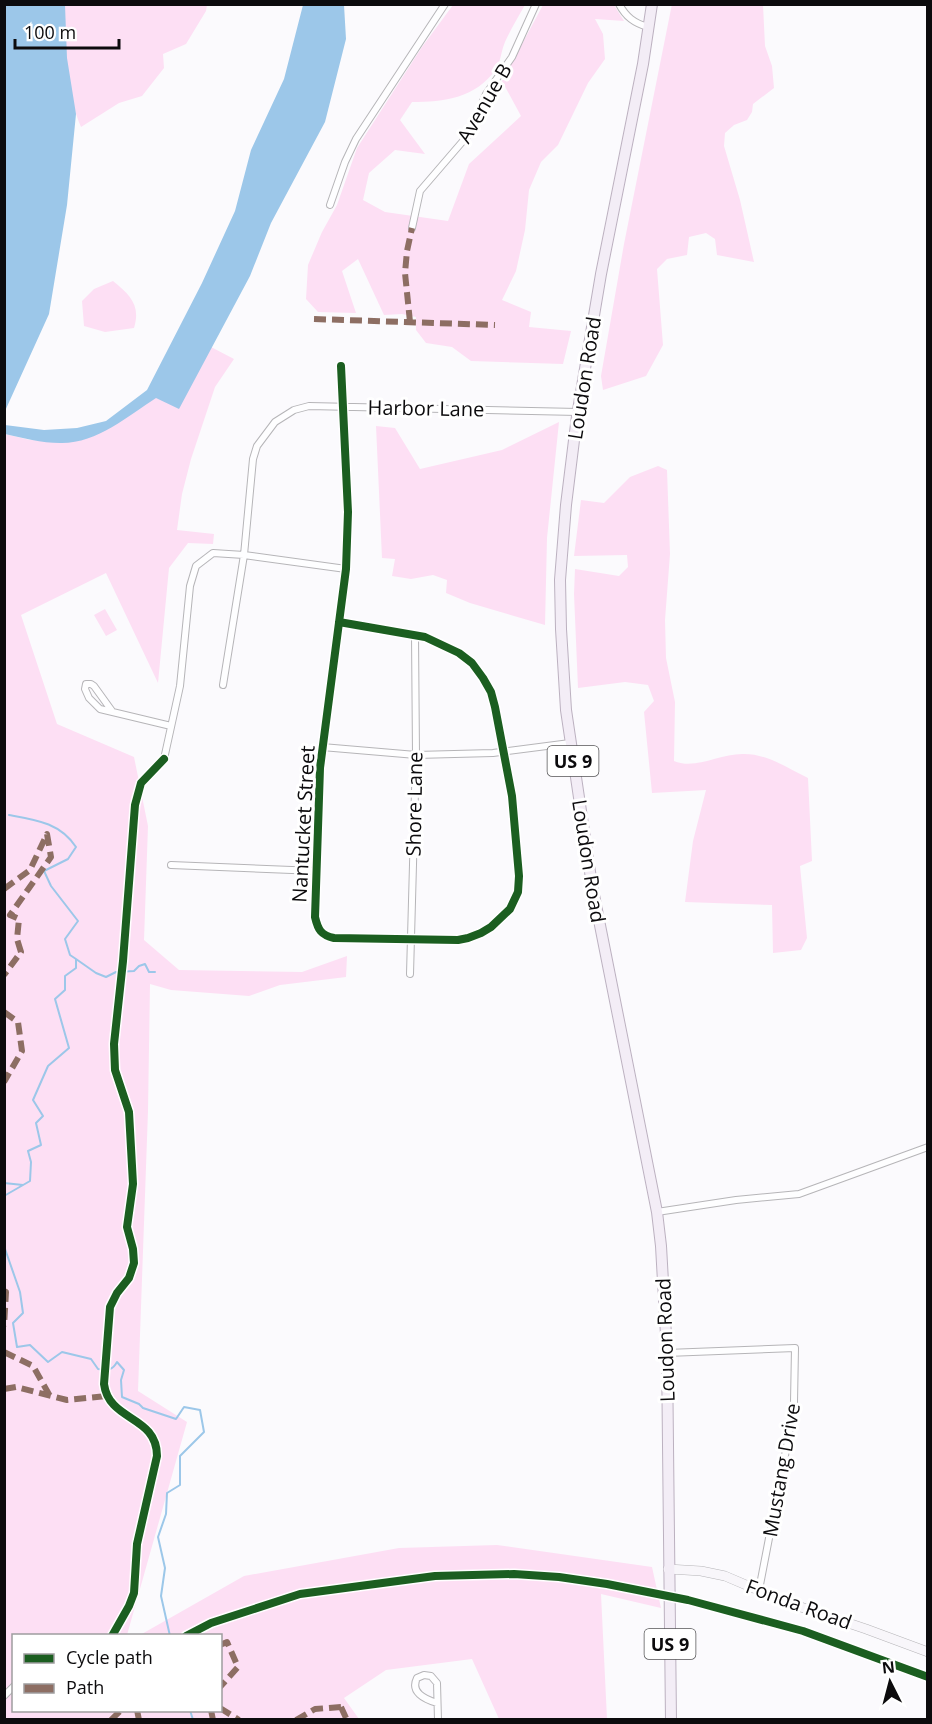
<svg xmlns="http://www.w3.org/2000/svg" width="932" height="1724" font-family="'Open Sans',sans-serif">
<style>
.green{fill:#fddff4}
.water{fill:#9cc7e9}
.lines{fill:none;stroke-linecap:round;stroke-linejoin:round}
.stream{stroke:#9cc7e9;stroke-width:2}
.street-casing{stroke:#b6b5b8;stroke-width:8}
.secondary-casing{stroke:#b6b5b8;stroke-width:10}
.primary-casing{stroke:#bcb1c0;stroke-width:12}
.street{stroke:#fefeff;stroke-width:6}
.secondary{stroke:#f8f6fa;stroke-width:9}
.primary{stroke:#f3edf6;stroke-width:10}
.quiet{stroke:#8d6e63;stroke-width:6;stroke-dasharray:12 6;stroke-linecap:butt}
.cycleway-casing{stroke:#fff;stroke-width:11}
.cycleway{stroke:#1b5e20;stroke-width:8}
.labels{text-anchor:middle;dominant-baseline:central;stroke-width:6;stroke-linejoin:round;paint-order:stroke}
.shield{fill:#fff;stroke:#555456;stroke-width:1.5}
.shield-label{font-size:18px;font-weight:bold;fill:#0c0b0d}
.street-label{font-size:20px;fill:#0c0b0d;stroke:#fff}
</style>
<rect width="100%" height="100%" fill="#fbfafd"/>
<!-- green -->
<path class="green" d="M672,4L763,5L765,46L772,66L774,88L753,104L752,112L747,120L734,125L725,133L724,146L740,200L754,262L717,255L715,239L706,233L689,237L687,255L667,259L657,269L663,345L646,376L603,390L601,376L624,244Z
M65,5H207L206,11L186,44L163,54L164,68L142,96L119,103L81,127C66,92 65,42 65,5Z
M453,5H525C518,17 511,29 505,42C501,51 501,61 496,69C476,98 444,102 412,102L400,120L425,154L395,150L369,173L363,200L385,212L448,221L469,164L521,116L502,81L543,5H614L624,21L595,19L603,34L605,59L588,83L558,145L541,162L529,190L525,230L516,271L502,300L531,312L529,327L571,331L563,364L471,361L452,347L426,343L416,330V317L402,314L384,315L358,259L342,271L356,313L318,312L306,299L308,265L322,232L337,205L357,148L422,47Z
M113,281C130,295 141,305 134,328L105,332L84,326L82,301L94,289Z
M211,347L234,359L215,387L191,459L182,494L177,530L214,534L213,544L188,543L169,568L158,683L106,573L21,615L57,724L134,757L148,826L144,940L179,970L302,972L347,956L346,977L280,985L249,996L171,990L150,984L148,1111L138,1391L187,1422L127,1635L14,1636V1710H220V1636L140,1635L244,1576L399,1548L497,1545L652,1567L661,1608L601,1594L607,1719H499L472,1659L386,1670L344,1698L359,1719L5,1720V434L30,440L79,441L200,367Z
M559,422L547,538L545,625L470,603L446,593L447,580L433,575L411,579L392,576L395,559L382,558L376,426L395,428L420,469L502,450Z
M658,466L667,470L670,554L665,620L666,658L675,702L674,761C694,770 720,754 742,754C766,753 787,768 808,778L812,861L800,866L807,938L801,950L773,953L772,905L685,902L693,841L706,790L652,793L644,712L654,701L648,685L625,682L578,688L574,594L575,569L619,576L628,567L627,555L574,556L581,500L604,503L630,477Z
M105,609L117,630L106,636L94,615Z"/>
<!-- water -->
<path class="water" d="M5,4L65,5L67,58L76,114L67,205L49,314L5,411Z
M303,5H344L346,39L325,122L271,223L250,276L179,409L156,398C128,416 96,444 60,443C42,443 22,438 5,434V425L44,430L77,428L106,421L147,390L202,283L235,211L251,150L284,79Z"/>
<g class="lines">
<!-- stream -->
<path class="stream" d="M76,959L96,973L106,977L116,972L134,971L139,966L145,964L149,972H155
M4,1183L23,1185
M4,1196L30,1181L31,1162L28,1151L41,1145L36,1123L43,1116L33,1100L48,1066L69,1048L55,999L65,990V976L76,968V959L70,955L65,939L78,921L51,886L44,871L68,859L76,847C60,823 37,820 9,815
M4,1246L20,1292L23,1313L13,1323L17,1347L30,1345L48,1362L62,1352L91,1359L98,1369C108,1370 112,1371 117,1362L124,1370L121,1380L122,1397L139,1404L143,1408L176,1419L184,1407L200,1410L204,1432L180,1456V1485L167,1493L166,1514L158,1537L165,1568L161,1596L170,1636
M190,1710L193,1720"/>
<defs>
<path id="street" d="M619,4C626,17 634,23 648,27
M330,205L345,162L356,139L445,4
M412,228L420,191L469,134L486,94L512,57L536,4
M339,622L425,637L459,653L472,663L483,678L491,692L495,707L512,796L519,876L518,892L510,909L491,927L481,933L468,938L458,940L334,938C321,935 318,930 315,917L320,768L346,569L348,512L341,366
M223,685L244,555L253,459L257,446L275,422L294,410L309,406L578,412
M112,711L94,686L91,684H86L85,689L89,698L100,709L171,726
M322,747L416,755L493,753L570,743
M164,759L180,686L190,586L196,566L213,553L244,555L346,569
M171,865L317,871
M410,974L416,755L415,635
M657,1212L736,1200L799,1194L928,1147
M667,1353L795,1348L794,1402L787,1445L759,1590
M4,1696L14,1686
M437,1703C424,1699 410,1692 417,1678L424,1675L431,1676L437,1683L438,1720"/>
<path id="secondary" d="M668,1569L701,1571L725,1576L786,1602L866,1629L928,1652"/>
<path id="primary" d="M652,4L643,64L601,274L577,416L566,505L560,580L561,629L566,710L592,885L657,1212L661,1246L667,1353L671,1720"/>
</defs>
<!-- street casing -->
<use href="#street" class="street-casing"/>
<!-- secondary casing -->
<use href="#secondary" class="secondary-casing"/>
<!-- primary casing -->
<use href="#primary" class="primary-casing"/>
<!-- street -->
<use href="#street" class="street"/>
<!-- secondary -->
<use href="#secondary" class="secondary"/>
<!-- primary -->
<use href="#primary" class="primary"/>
<!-- quiet -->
<path class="quiet" d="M314,319L495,325
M410,322L405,273L407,251L412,228
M4,889L30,870L47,834L51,857L10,915L19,919L17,939L21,952L4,975
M4,1012L18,1022L22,1051L4,1082
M4,1291L6,1292L4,1326
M4,1352L33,1366L50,1396
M4,1389L16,1387L67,1400L107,1396
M220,1645L227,1642L238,1667L220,1687
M341,1707L347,1720
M220,1708L239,1720
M137,1710L139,1720
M211,1710L213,1720
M111,1720L121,1710
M296,1720L315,1709L341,1707"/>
<defs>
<path id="cycleway" d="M339,622L425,637L459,653L472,663L483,678L491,692L495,707L512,796L519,876L518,892L510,909L491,927L481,933L468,938L458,940L334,938C321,935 318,930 315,917L320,768L346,569L348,512L341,366
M112,1636L129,1606L134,1593L137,1544L157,1456C157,1415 109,1422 104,1384L110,1307L117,1293L129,1278L134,1263L133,1249L127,1227L133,1184L129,1112L115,1070L114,1044L123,961L135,805L141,783L164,759
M186,1636L211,1623L300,1594L435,1576L514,1574L559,1577L607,1584L688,1600L803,1631L928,1677"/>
</defs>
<!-- cycleway casing -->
<use href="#cycleway" class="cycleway-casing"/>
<!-- cycleway -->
<use href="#cycleway" class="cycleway"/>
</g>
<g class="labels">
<!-- shield labels -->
<g class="shield">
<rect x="547.5" y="746" width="51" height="30" rx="4.5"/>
<rect x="644.5" y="1629" width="51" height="30" rx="4.5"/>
</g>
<g class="shield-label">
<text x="573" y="761">US 9</text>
<text x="670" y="1644">US 9</text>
</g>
<!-- street labels -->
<g class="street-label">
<text transform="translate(484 103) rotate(-60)">Avenue B</text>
<text transform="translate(584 378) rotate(-81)">Loudon Road</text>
<text transform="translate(426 408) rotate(1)">Harbor Lane</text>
<text transform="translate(414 804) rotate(-89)">Shore Lane</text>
<text transform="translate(303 824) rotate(-87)">Nantucket Street</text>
<text transform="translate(589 861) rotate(81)">Loudon Road</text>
<text transform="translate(665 1340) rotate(-92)">Loudon Road</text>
<text transform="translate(781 1470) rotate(-80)">Mustang Drive</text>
<text transform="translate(799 1604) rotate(20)">Fonda Road</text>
</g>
</g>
<!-- border -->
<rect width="932" height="1724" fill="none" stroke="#0c0b0d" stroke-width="12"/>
<!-- legend -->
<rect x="12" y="1634" width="210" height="78" fill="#ffffff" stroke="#9e9d9e" stroke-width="1.5"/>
<rect x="24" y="1654" width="30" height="9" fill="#1b5e20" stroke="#9e9d9e" stroke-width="1.5"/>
<text x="66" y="1664" font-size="18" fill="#0c0b0d">Cycle path</text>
<rect x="24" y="1684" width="30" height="9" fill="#8d6e63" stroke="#9e9d9e" stroke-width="1.5"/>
<text x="66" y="1694" font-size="18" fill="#0c0b0d">Path</text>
<!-- north arrow -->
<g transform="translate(890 1682) rotate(354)" stroke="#ffffff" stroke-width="4.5" paint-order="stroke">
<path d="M0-4.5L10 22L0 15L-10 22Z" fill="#0c0b0d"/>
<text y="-9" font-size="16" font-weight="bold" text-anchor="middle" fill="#0c0b0d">N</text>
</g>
<!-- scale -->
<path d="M15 39v9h104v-9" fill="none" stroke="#0c0b0d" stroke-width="3"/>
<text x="24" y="39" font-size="18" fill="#0c0b0d" stroke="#ffffff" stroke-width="4.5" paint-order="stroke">100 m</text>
</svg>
